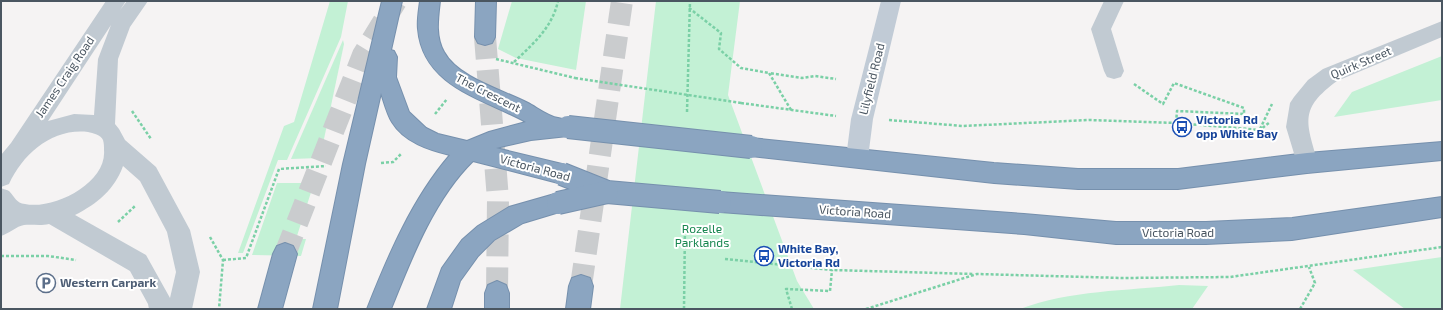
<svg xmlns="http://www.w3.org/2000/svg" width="1443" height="310" viewBox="0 0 1443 310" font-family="'Exo 2',sans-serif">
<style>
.green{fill:#c3f1d5}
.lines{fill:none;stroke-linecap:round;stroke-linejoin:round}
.highway-tunnel{stroke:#caccce;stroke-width:22;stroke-dasharray:22 11;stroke-linecap:butt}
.highway-casing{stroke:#7690ad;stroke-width:2}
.path{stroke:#7ad0a6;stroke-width:2.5;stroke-dasharray:3 2;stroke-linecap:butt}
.street{fill:#c1cad2;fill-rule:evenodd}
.secondary{fill:#c1cbd6;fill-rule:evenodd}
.highway{fill:#8ba5c1;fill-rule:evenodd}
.highway-bridge-casing{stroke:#7690ad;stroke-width:24;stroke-linecap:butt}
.path-bridge{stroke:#7ad0a6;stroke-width:2.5;stroke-dasharray:3 2;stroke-linecap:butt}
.highway-bridge{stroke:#8ba5c1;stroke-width:22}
.labels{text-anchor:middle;stroke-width:4;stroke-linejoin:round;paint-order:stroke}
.street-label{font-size:12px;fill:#4a5661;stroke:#fff}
.transit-label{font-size:12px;font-weight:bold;fill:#164399;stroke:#fff;text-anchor:start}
.park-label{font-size:12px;fill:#17864f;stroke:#fff}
.service-label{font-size:12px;font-weight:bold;fill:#4e5e75;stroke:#fff;text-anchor:start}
</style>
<rect width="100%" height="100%" fill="#f5f3f3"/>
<!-- green -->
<g class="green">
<path d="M330,1H348L341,37L287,160H278L243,253H238L284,126L294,122Z"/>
<path d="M512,1H586L576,70L516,58L498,49Z"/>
<path d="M656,1H740L728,95L797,281L814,309H620Z"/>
<path d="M343,40L344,44L320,158L291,159Z"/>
<path d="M1442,56V100L1334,117L1352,92Z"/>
<path d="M277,183H314L296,239H306L301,256L252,255Z"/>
<path d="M1442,257V309H1405L1353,270Z"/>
<path d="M1179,285L1208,286L1192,309H1020C1070,290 1126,291 1179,285Z"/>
</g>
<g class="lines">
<!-- highway-tunnel -->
<g class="highway-tunnel">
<path d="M485,37L498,199L497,293"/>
<path d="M285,254L363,55L396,1"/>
<path d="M581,286L622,1"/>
</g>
<defs>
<g id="highway">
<path d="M382,1H402L391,50L394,51L397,57L396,77L409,112L426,128L438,134L467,141L489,132L526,122C484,99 423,87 418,29C417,19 419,10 420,1H440C438,18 435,36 444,52C458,78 503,90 528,103C536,107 549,117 558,118C564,120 569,118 576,121L579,127L576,133L568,136L531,140L496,148L562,164L570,167L573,174L570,181L562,184L473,161C434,199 411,259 391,309H367C388,256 412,199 450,155C429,150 404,142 392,122C387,114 384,102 381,93L365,164L337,309H313L343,164Z"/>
<path d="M476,1H496L495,37L492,43L485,45L478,43L475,37Z"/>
<path d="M751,138L994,163L1078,169H1178L1307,153L1442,142V160L1307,173L1178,189H1078L994,183L751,156L743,154L740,147L743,140Z"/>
<path d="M720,192L1024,214L1116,222H1206L1292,218L1442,197V217L1292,240L1206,244H1116L1024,234L720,212L712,209L709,202L712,195Z"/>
<path d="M558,193L566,196L569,203L566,210L523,223L494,240L478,256L460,281L451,309H427L442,268L462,240L478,226L509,207Z"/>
<path d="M285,243L293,246L297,254L282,309H258L273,254L277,246Z"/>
<path d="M581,275L590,278L593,286L590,309H566L569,286L572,278Z"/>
<path d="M497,281L506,285L509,293V309H485V293L488,285Z"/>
</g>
</defs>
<!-- highway casing -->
<use href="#highway" class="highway-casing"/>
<!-- path -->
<g class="path">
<path d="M689,8L721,33L719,49L741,68L769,73"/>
<path d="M496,59L575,78"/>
<path d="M514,62C533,44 552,28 558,1"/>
<path d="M1134,84L1163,104L1174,83L1244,108V114L1177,111L1176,123"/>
<path d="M741,103L836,116"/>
<path d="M791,110L769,73L802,78L815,76L836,79"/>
<path d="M132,111L151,139"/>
<path d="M687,112L690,1"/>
<path d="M435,114L447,99"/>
<path d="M889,120L963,126L1089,120L1176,123L1260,130L1270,122"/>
<path d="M1260,129L1272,104"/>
<path d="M381,163L393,162L402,153"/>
<path d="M118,222L135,206"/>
<path d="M210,237L223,260L219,309"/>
<path d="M1,256H48L76,260"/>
<path d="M725,259L832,270L974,274"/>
<path d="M223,260L246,258L279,169L326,166"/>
<path d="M684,309L685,225"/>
<path d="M792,309L786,289L830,291L832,270"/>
<path d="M866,309L977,274L1123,278L1230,277L1442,247"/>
<path d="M1300,309L1315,283L1309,267"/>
</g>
<!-- street -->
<g class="street">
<path d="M106,1H126L120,10L127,1H148L130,27L118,59L115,124L119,129L125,140L156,167L190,230L200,272L192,309H149L148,304L130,271L49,224C40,226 32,224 24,225C17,226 8,234 1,236V188C3,189 8,190 9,191C15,197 16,203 25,204C54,210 107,183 104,150C104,147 104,143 103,140C101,135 93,133 88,132C52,128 23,154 9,184L1,187V155L11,143ZM111,25L98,59L94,115L74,114L48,121ZM123,166L140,181L167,232L176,272L170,298L146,255L75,215C97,204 115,189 123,166Z"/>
<path d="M1104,1H1124L1111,29L1124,71L1121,77L1114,79L1107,77L1104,71L1091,29Z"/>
<path d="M1442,21V37L1337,81C1299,109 1306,121 1318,163L1315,170L1307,173L1299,170L1286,127L1290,103L1294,97L1308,80L1323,69Z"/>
</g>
<!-- secondary -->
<path class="secondary" d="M881,1H901L873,119L868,158L865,165L857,167L849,165L846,158L851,119Z"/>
<!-- highway -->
<use href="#highway" class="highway"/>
<defs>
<g id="highway-bridge">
<path d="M568,127L751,147"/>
<path d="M562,174L607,192L720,202"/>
<path d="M558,203L607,192"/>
</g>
</defs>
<!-- highway-bridge casing -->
<use href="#highway-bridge" class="highway-bridge-casing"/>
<!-- path-bridge -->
<path class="path-bridge" d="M575,78L741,103"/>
<!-- highway-bridge -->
<use href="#highway-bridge" class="highway-bridge"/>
</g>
<!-- icons -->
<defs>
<symbol id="bus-ring" viewBox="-11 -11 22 22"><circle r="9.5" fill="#fff" stroke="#1a4fb4" stroke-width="1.5"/><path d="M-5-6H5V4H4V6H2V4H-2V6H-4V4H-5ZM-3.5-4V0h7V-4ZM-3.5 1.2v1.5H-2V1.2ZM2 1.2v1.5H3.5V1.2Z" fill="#1a4fb4"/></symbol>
<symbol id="parking-ring" viewBox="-11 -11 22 22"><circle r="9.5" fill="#fff" stroke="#5c6f8a" stroke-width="1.5"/><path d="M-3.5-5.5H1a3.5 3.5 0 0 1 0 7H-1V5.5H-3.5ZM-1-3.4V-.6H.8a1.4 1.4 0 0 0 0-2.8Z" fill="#5c6f8a"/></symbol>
</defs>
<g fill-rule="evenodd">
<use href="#bus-ring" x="1171" y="116" width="22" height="22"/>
<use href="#bus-ring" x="753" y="245" width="22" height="22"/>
<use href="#parking-ring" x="35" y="272" width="22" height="22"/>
</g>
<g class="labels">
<!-- street labels -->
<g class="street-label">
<text transform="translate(1361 63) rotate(-23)" y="4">Quirk Street</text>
<text transform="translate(65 77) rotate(-56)" y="4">James Craig Road</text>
<text transform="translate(872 79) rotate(-76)" y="4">Lilyfield Road</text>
<text transform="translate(488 93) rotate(27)" y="4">The Crescent</text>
<text transform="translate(535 168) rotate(15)" y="4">Victoria Road</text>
<text transform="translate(855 212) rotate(4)" y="4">Victoria Road</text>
<text x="1178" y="237">Victoria Road</text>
</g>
<!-- transit labels -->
<g class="transit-label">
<text x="1196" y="124">Victoria Rd<tspan x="1196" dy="14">opp White Bay</tspan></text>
<text x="778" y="253">White Bay,<tspan x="778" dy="14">Victoria Rd</tspan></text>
</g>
<!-- park labels -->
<g class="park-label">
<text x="702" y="233">Rozelle<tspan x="702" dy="14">Parklands</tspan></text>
</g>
<!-- service labels -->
<g class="service-label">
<text x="60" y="287">Western Carpark</text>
</g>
</g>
<!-- border -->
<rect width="1443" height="310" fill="none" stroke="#4a5661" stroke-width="4"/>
</svg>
